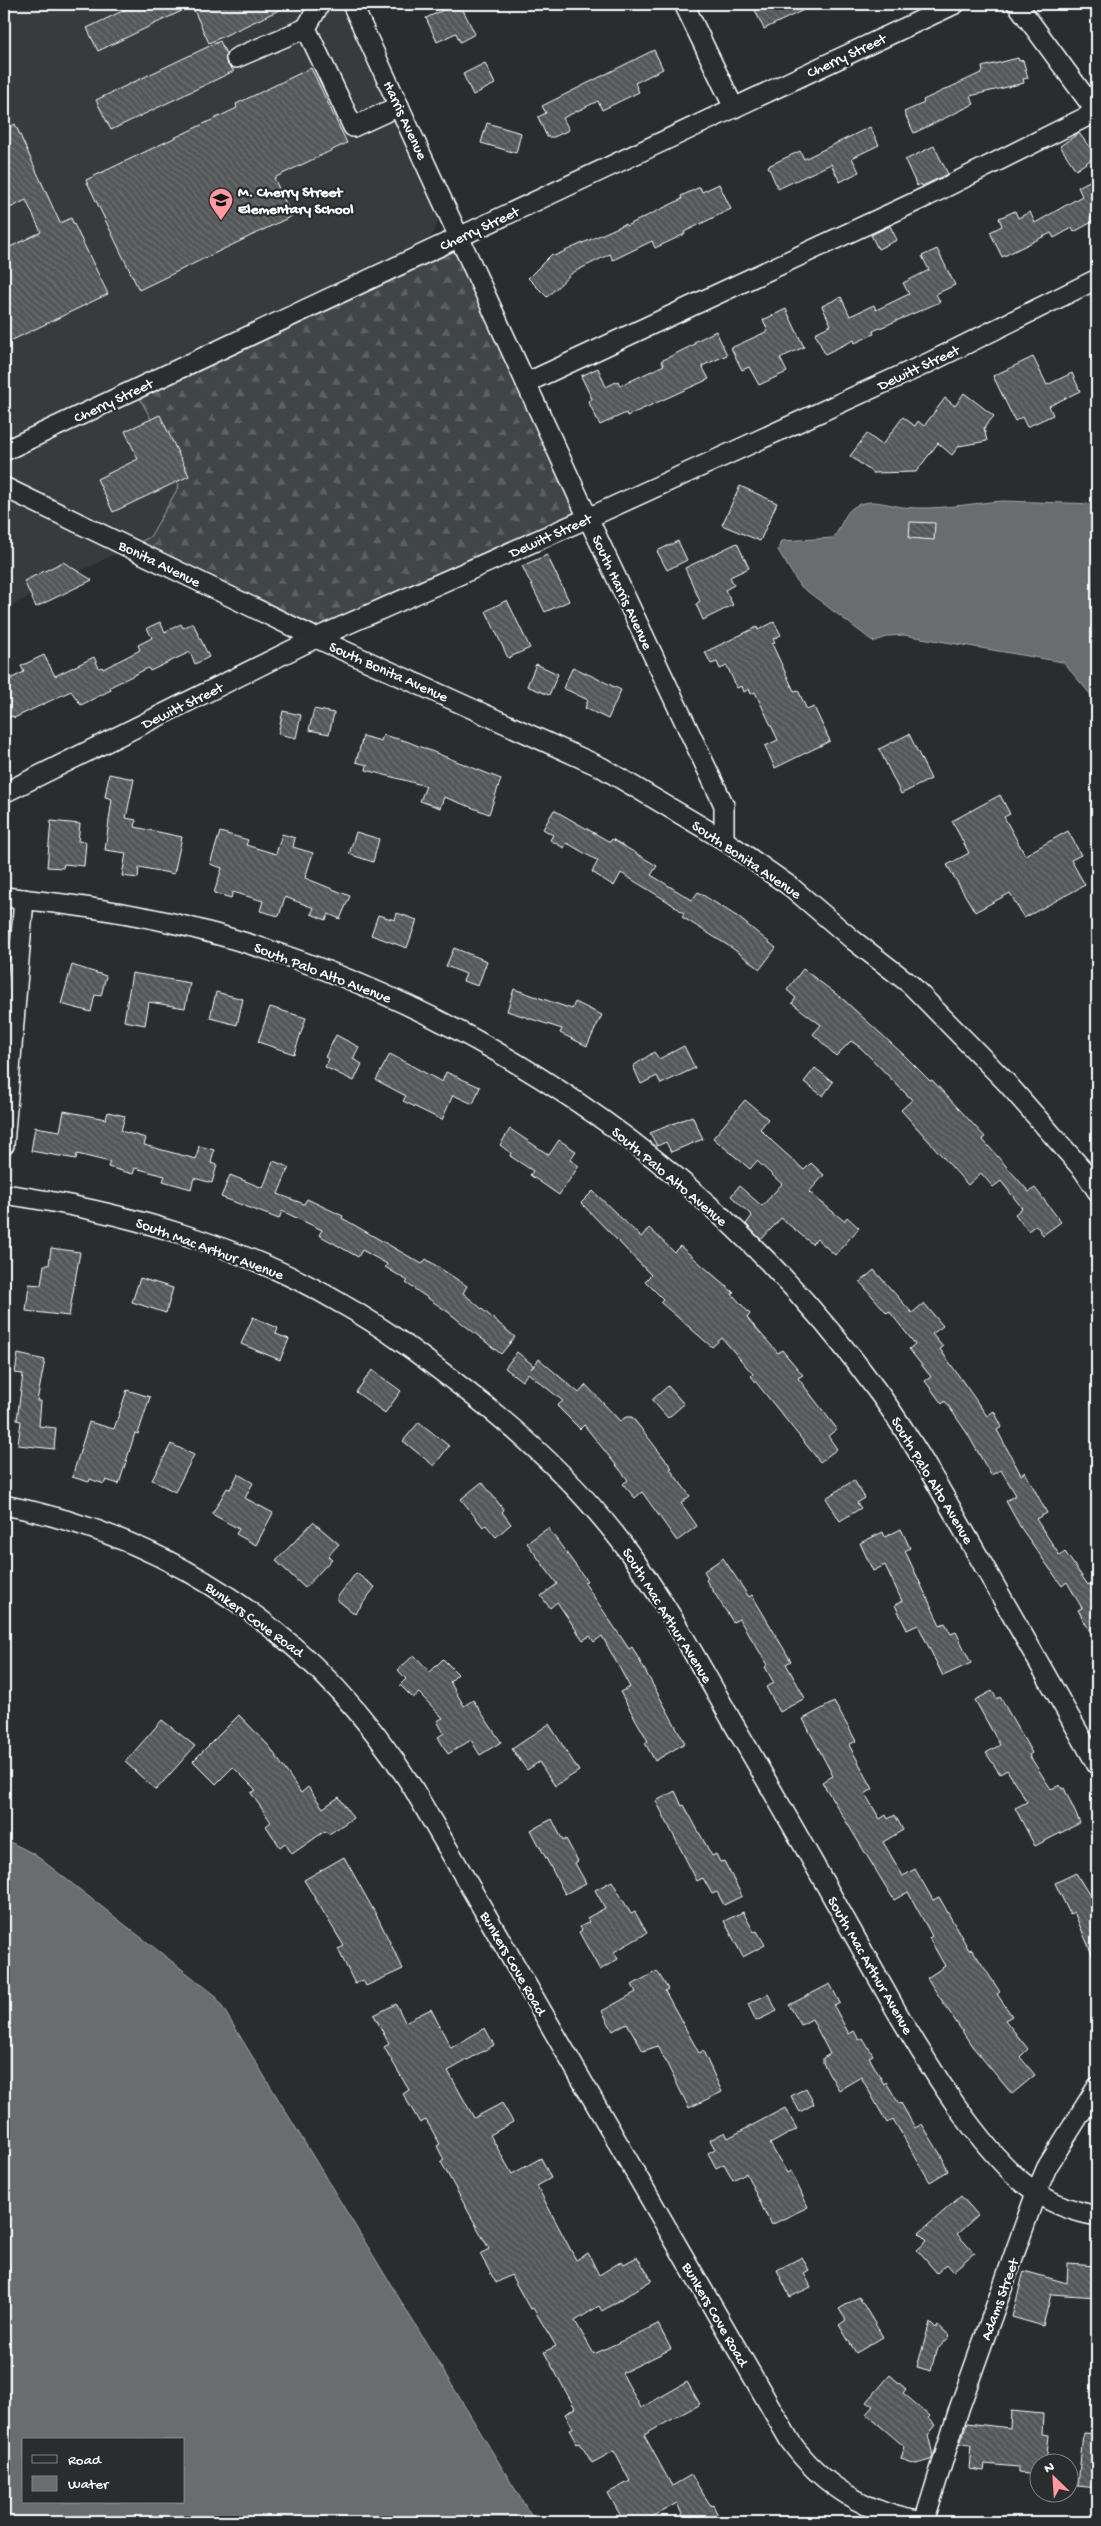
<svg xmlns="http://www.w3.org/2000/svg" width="1101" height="2526" viewBox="0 0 1101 2526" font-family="'Gochi Hand',sans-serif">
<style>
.built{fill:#373a3b}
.forest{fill:url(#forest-firs);stroke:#a0a2a2}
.water{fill:#6a6c6d;stroke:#a6a7a7;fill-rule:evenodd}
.building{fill:url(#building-back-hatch);stroke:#fff}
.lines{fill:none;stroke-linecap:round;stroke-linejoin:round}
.minor-casing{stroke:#fff;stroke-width:22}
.minor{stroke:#2a2d2e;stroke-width:19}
.labels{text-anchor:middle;stroke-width:4.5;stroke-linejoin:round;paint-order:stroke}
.street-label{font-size:15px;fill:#fff;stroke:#2a2d2e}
.poi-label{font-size:15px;font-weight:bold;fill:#fff;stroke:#2a2d2e;text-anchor:start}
</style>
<defs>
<pattern id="forest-firs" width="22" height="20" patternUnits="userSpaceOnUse" patternTransform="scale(1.25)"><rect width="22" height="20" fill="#414445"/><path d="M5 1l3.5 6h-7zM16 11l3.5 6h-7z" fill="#5e6061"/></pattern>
<pattern id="building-back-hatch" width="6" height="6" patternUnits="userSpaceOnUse" patternTransform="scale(1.25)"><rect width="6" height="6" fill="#555758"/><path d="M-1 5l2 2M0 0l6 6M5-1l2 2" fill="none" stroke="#6e7071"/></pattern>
</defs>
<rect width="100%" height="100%" fill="#2a2d2e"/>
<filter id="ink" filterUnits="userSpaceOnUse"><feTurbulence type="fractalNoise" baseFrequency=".02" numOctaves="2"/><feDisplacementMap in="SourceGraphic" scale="10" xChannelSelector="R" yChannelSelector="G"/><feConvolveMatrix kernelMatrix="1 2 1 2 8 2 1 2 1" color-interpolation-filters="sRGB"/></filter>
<g filter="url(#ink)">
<!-- built -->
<g class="built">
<path d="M4,4H341L437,214L438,222L433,234L427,241L4,439Z"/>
<path d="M140,399L154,424L179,486L150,537L140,542L4,476V463Z"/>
<path d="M4,498L117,553L4,609Z"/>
</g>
<!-- forest -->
<path class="forest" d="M455,251L575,512L315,627L140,542L150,537L179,486L154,424L140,399Z"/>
<!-- water -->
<g class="water">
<path d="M1003,501L1097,504V702L1063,662L904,635L889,636L874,642L799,585L778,550L781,541L833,538C841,529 843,514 854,507C870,497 887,505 903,507C935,511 971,503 1003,501Z"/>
<path d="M4,1839L34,1854L215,1995L535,2522H4ZM24,2440H184V2502H24Z"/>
</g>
<!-- building -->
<g class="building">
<path d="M137,4H292L209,43L192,6L98,51L87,28Z"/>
<path d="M456,4H460L475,34L460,42L456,33L437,42L426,18Z"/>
<path d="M752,4H816L764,29Z"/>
<path d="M220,41L226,54V63L234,71L111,130L96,100Z"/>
<path d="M654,50L663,69L635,83L639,92L602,110L598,101L563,118L569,130L554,137H547L538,117L546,113L542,106Z"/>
<path d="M1018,58L1019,61L1023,60L1028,78L1023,79L1024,83L970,96L974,104L914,133L904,112L924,103L923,100L983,72L982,67Z"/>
<path d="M485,63L495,84L473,95L463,74Z"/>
<path d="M311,68L347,143L274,178L292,216L139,290L86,180L237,108L236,104Z"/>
<path d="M487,123L521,133L516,153L481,143Z"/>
<path d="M15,124L60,223L71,218L108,294L4,344V250L41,232L26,200L4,211V130Z"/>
<path d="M870,127L879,145L852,158L859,172L840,182L831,164L778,189L768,166L800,151L804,159Z"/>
<path d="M1079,133L1096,156L1076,170L1060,146Z"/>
<path d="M934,146L948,174L922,186L921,184L917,186L905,160Z"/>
<path d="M1097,177V224L1093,216L1090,218L1092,222L1074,232L1072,228L1054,238L1051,233L1002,257L990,232L1002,226L999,218L1015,211L1018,218L1030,212L1035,223L1082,196L1078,187Z"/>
<path d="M719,184L731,209L684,232L685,234L655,248L652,241L613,260L610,254L572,273L547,297L528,278L552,254L554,256L625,224L626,226L682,199L681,196L700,187L702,192Z"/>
<path d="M890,226L897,240L878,249L871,235Z"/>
<path d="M937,249L955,285L936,294L940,302L873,331L874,334L855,343L854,340L825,354L815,333L831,325L822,306L841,297L850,316L874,305L876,310L909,294L903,283L929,270L922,256Z"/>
<path d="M786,309L804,347L780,358L787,372L759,385L749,367L742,370L731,348L768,331L763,320Z"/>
<path d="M716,331L727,355L702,366L709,379L627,416L626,413L600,425L588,401L592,399L581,376L598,368L606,387L618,381L620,386L664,365L661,361L695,344L694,342Z"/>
<path d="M1033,357L1047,385L1072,373L1080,391L1049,406L1053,415L1027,427L1022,417L1015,421L993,376Z"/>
<path d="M964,393L994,416L984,428L987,441L959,446L952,455L938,443L916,472L873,473L850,456L867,434L882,445L903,417L915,426L918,421L924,426L945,398L955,406Z"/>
<path d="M160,415L189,476L113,512L97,479L138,459L125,431Z"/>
<path d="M740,486L777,503L760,541L722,525Z"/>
<path d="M910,522L935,523L934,540L909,538Z"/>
<path d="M678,541L687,560L667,570L657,551Z"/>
<path d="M737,543L749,568L730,577L734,585L725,590L733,605L703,620L696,604L700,601L685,568Z"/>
<path d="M547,555L569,601L545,612L522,566Z"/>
<path d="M63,562L92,580L36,607L24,581Z"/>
<path d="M507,600L530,648L508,658L486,611Z"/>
<path d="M160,622L165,632L181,624L183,628L193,623L209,657L195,664L190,652L150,671L148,668L110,687L111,690L81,705L71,691L14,718L13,716L8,718L4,708V682L24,672L21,666L44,655L55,676L94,657L99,668L102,667L103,669L140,650L138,645L152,638L147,628Z"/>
<path d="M774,622L781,635L773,639L775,643L772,644L794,691L798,690L807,710L814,707L830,741L775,768L765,746L778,740L755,692L751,694L749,689L744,692L742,686L737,688L727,666L720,669L717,662L711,664L705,652L757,627L758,630Z"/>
<path d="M536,664L558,674L549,695L527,686Z"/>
<path d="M573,667L621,690L608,719L585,708L588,700L563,688Z"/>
<path d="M314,709L334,713L329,734L309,730Z"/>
<path d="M283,711L301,715L296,738L278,734Z"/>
<path d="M909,734L931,779L901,794L879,749Z"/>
<path d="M383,735L406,741L501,779L489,814L444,797L440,808L420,801L426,786L366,770L367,765L356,762L363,736L381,741Z"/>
<path d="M109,774L134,779L126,818L136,820L135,827L182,837L174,874L139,867L138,878L122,876L126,853L105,850L112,799L105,797Z"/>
<path d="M1000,795L1010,814L1004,817L1025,855L1068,831L1081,855L1071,860L1085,885L1024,918L1010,893L975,912L947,865L969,853L952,821Z"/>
<path d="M554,810L610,842L612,839L657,866L651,875L692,900L698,892L738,917L776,948L760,969L732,948L682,917L684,913L667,901L621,873L614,886L592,872L598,861L567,843L564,848L550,840L553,835L543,829Z"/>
<path d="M51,821L80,824L78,841L86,842L84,866L64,864L63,868L47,867Z"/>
<path d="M220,832L248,840L246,845L276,854L282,834L295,838L293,847L313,853L305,878L350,896L340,919L329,914L326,920L311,914L314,908L285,897L279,916L260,911L263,901L233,892L231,898L214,893L222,868L210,864Z"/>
<path d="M356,832L379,839L373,862L349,854Z"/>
<path d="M397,913L417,920L407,948L371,935L378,915L395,920Z"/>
<path d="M454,948L487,961L478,986L463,981L466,974L446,966Z"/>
<path d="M72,965L106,976L101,996L95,995L91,1012L61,1004Z"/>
<path d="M803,969L844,1000L905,1056L930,1081L932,1080L985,1137L982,1139L1029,1192L1035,1188L1061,1222L1043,1235L1036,1225L1028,1231L1015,1214L1022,1208L1001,1181L993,1187L981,1173L968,1185L901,1110L912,1100L861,1048L851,1041L836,1056L813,1034L821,1025L792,1003L796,998L787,990Z"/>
<path d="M132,973L190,983L185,1008L149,1002L145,1025L124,1021Z"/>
<path d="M514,989L572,1009L575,1002L602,1015L587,1046L560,1033L562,1029L507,1011Z"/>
<path d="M216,992L243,999L237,1025L210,1018Z"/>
<path d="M270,1007L306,1018L294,1054L258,1042Z"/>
<path d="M336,1035L359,1047L353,1059L362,1064L354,1081L325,1067L329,1059L325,1057Z"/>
<path d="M684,1046L695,1068L661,1084L657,1076L641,1084L633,1066L654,1052L659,1059Z"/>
<path d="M390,1054L442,1082L446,1072L480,1087L473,1104L453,1095L442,1120L403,1101L406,1096L376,1080Z"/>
<path d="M815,1068L833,1082L823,1096L804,1082Z"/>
<path d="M745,1100L768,1119L760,1129L773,1142L804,1170L811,1163L824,1175L809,1192L844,1221L847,1217L859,1228L835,1255L817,1239L812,1244L781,1218L761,1240L746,1224L752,1216L731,1196L739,1186L762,1206L782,1184L757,1161L750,1169L713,1138Z"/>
<path d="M64,1111L106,1119L108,1112L125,1116L121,1131L146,1138L144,1145L196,1159L199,1146L214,1150L211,1163L217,1165L212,1183L194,1178L191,1189L163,1181L165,1176L135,1168L133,1174L108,1167L110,1162L77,1154L76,1159L31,1151L35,1127L60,1131Z"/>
<path d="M692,1116L703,1139L671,1152L666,1142L657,1146L650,1133Z"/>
<path d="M510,1129L549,1155L559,1140L576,1151L570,1160L579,1166L559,1195L530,1175L533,1171L510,1156L511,1153L500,1145Z"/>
<path d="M273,1161L289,1167L278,1194L304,1204L307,1199L343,1216L342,1218L422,1264L426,1259L467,1286L463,1293L515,1337L501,1354L448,1312L406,1283L408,1281L385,1267L387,1264L362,1250L358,1257L319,1235L322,1230L282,1211L279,1219L221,1197L230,1175L263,1188Z"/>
<path d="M593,1191L641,1237L649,1228L674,1252L680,1246L734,1293L732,1294L750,1314L747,1318L778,1353L782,1350L803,1375L798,1378L837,1429L828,1436L837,1449L820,1462L751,1376L753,1374L722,1338L712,1347L660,1302L663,1299L645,1281L651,1275L581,1203Z"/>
<path d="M51,1248L80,1252L69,1316L26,1311L29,1284L41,1285L44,1265H49Z"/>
<path d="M874,1270L912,1313L924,1303L943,1326L932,1334L943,1347L940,1349L987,1416L994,1411L1002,1427L997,1430L1021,1475L1025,1472L1047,1513L1036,1519L1060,1556L1065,1552L1088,1585L1091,1583L1097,1595V1644L1078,1610L1082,1608L1067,1582L1062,1586L1021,1528L1006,1501L1016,1495L1001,1470L991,1475L967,1433L945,1401L942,1404L925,1381L931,1377L909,1349L915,1344L889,1311L887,1313L860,1282Z"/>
<path d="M140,1278L173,1288L166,1313L132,1302Z"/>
<path d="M253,1317L278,1328L276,1334L289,1339L280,1360L241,1344Z"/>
<path d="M517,1352L534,1366L531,1369L539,1359L579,1393L586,1385L620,1421L626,1417H632L672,1468L670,1469L690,1496L681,1503L697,1526L677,1541L642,1492L635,1498L623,1484L628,1480L584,1425L580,1429L557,1406L563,1401L528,1373L522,1381L505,1368Z"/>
<path d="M18,1354L45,1360L37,1401H41L39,1426L56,1428L54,1449L18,1445L21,1421L17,1420L23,1374L15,1373Z"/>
<path d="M372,1370L401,1391L385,1413L356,1392Z"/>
<path d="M668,1386L684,1404L668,1418L652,1400Z"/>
<path d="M127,1390L150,1397L138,1434L135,1433L119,1484L106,1480L104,1484L90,1479L89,1482L72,1477L89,1422L114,1429Z"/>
<path d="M419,1422L449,1446L434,1466L403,1441Z"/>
<path d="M171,1444L194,1455L175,1492L152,1480Z"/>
<path d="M238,1474L253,1483L245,1498L273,1513L256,1545L236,1534L239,1529L212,1514L227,1488L230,1489Z"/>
<path d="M854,1480L865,1498L857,1503L861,1508L840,1521L826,1498Z"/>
<path d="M482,1482L504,1510L502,1512L511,1524L496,1537L486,1525L483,1527L461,1499Z"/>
<path d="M313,1522L339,1544L328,1556L332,1559L305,1588L276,1561Z"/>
<path d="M548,1528L587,1581L584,1582L629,1649L632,1647L685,1743L655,1761L645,1743L648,1741L620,1692L630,1687L602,1636L594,1642L590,1636L583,1640L557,1602L550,1608L541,1596L557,1584L527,1543Z"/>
<path d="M901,1529L910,1548L905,1551L940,1625L945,1623L951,1634L956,1632L971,1663L943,1676L918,1625L907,1630L895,1605L902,1601L885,1565L873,1571L860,1543L883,1532L885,1537Z"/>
<path d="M723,1558L749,1597L752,1595L791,1661L786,1664L805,1698L780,1712L766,1687L774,1683L765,1667L768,1665L739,1619L733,1622L706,1580L708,1578L704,1571Z"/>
<path d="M356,1573L375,1587L355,1614L336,1599Z"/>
<path d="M414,1655L430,1672L443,1659L458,1674L450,1682L464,1706L473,1700L501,1742L480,1755L471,1740L448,1754L438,1737L444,1733L437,1721L443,1718L419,1693L413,1698L400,1685L406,1679L398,1670Z"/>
<path d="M992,1691L997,1699L1000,1697L1032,1753L1029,1755L1051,1789L1060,1785L1062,1789L1064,1788L1080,1823L1035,1846L1015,1808L1027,1802L1007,1770L1000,1774L986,1753L1000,1745L975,1700Z"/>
<path d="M834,1702L856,1741L849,1745L873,1789L865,1794L880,1819L886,1815L888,1819L895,1815L903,1830L883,1842L903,1876L915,1869L933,1900L939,1897L969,1950L972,1949L1000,1992L997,1994L1012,2016L1005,2020L1028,2049L1020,2057L1035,2075L1012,2094L972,2046L927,1978L945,1966L929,1938L932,1936L908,1892L894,1900L822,1782L833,1776L803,1719Z"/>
<path d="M239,1715L269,1746L301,1793L308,1787L323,1808L339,1797L353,1818L329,1834L325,1831L292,1854L285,1843L280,1847L266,1826L271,1822L251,1793L256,1790L233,1767L216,1784L193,1761Z"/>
<path d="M162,1720L195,1746L156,1790L125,1762Z"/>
<path d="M549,1724L579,1771L555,1786L539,1762L527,1770L512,1749Z"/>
<path d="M675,1791L682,1806L684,1805L712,1856L716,1854L720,1862L724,1861L742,1896L724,1905L717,1892L712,1894L703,1878L697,1881L656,1801Z"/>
<path d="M552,1819L563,1841L566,1839L578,1861L575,1863L586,1883L565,1894L531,1830Z"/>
<path d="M344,1857L379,1920L403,1969L366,1986L363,1980L355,1984L338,1949L344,1946L304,1880Z"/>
<path d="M1076,1873L1097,1908V1966L1074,1912L1070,1914L1055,1883Z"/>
<path d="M612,1881L631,1914L635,1912L647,1933L614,1952L618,1959L600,1970L579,1932L582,1930L580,1927L589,1922L587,1918L605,1908L595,1890Z"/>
<path d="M743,1912L754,1932L757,1931L765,1945L743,1957L724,1921Z"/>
<path d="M657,1971L668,1989L665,1991L699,2053L703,2051L722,2092L689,2108L658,2046L643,2051L627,2023L613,2031L602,2011L636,1992L632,1985Z"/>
<path d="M830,1984L840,2003L834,2006L849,2034L854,2031L859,2040L863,2038L873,2055L869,2057L884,2084L886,2082L899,2104L901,2103L915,2128L922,2124L942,2157L948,2171L930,2182L893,2119L887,2123L861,2077L839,2090L823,2063V2058L830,2054L812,2019L801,2025L789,2005Z"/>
<path d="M768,1994L777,2011L756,2021L748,2004Z"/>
<path d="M396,2004L405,2022L431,2009L451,2048L485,2028L494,2045L448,2071L474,2118L502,2103L513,2122L490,2135L512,2174L541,2158L551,2178L537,2186L576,2260L588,2253L599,2275L622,2261L624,2264L637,2257L652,2280L602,2311L599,2306L575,2321L594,2354L658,2324L671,2349L622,2373L641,2408L687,2382L700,2404L644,2435L672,2486L691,2475L711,2506L713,2505L721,2522H676L684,2519L677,2503L643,2522H624L608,2493L630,2481L614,2451L592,2463L580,2443L577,2444L569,2430L573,2428L565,2414L575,2408L544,2352L556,2346L533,2308L530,2309L511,2275L496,2283L480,2254L489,2249L441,2162L444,2160L437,2146L440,2144L426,2120L420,2123L403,2094L409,2090L384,2047L389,2044L374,2015Z"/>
<path d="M806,2088L814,2104L800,2112L791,2096Z"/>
<path d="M785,2108L797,2129L770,2144L787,2173L791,2171L808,2207L771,2225L746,2173L733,2180L724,2164L716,2168L708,2153L715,2149L710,2140L725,2132L728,2138Z"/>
<path d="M961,2196L978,2215L957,2234L974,2253L953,2271L947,2264L937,2273L917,2250L927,2241L919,2233Z"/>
<path d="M802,2257L809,2270L804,2273L811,2287L790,2297L777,2270Z"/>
<path d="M1068,2264L1097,2266V2297L1051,2294L1043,2326L1012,2317L1024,2271L1067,2283Z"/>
<path d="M859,2297L883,2337L856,2353L839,2325L846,2320L839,2309Z"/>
<path d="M930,2322L936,2328L938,2325L950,2336L936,2351L931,2371L917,2367Z"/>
<path d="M890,2375L906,2389L903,2393L930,2416L928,2418L936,2425L928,2435L933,2455L931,2460L916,2464L901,2459L905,2447L866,2414L873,2406L867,2402Z"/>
<path d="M1011,2411L1043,2414L1042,2434L1049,2435L1046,2464H1038V2475L1018,2473V2467L985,2464L984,2471L969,2469L971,2445L960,2444L967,2423L1010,2428Z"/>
<path d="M1083,2433L1097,2434V2488L1078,2486Z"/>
</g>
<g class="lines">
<defs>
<g id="minor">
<path d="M320,4L306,28L353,127L399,106"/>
<path d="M352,4L588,518L724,805V840"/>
<path d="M684,4L734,108"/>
<path d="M1017,4L1097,113"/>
<path d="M236,58L306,28"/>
<path d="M526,383L928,196L1096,112"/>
<path d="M4,451L955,4"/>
<path d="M4,487L316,638L601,767L724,840L791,887L853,940L910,984L1006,1082L1083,1170L1097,1191"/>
<path d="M4,793L316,638L588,518L928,363L1097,279"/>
<path d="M4,897C67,904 131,912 193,928C466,998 715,1166 881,1396C917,1446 946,1500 977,1554C1017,1624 1057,1694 1097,1765"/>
<path d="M4,1145L24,899"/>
<path d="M4,1194C118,1210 242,1245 342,1304C385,1328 424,1358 463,1388C522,1433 577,1484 622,1543C666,1601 700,1665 736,1728C791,1822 844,1917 897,2012C929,2066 984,2158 1037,2193C1055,2205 1076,2212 1097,2216"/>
<path d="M4,1505C177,1538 319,1639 413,1788L790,2441C822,2486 870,2515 925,2522"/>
<path d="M924,2522L959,2409L1036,2193L1047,2167L1097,2087"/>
</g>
</defs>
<!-- minor casing -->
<use href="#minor" class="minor-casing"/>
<!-- minor -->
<use href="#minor" class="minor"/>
</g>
</g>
<!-- icons -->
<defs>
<symbol id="school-pin" viewBox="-11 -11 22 30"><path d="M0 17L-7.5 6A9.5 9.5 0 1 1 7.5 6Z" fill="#ff9aa2" stroke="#2a2d2e"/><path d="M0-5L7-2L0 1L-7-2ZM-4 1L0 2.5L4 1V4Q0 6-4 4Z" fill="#111"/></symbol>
</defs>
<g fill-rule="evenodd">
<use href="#school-pin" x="207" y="186" width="28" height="38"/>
</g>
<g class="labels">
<!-- street labels -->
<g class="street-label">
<text transform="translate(846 55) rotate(-25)" y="5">Cherry Street</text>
<text transform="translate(406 120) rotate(65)" y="5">Harris Avenue</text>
<text transform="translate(479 228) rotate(-25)" y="5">Cherry Street</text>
<text transform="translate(918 367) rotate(-25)" y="5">Dewitt Street</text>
<text transform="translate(113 400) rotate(-25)" y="5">Cherry Street</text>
<text transform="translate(550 535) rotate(-24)" y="5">Dewitt Street</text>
<text transform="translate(160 563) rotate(26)" y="5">Bonita Avenue</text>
<text transform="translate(623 592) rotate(65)" y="5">South Harris Avenue</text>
<text transform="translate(389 671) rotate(24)" y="5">South Bonita Avenue</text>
<text transform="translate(182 705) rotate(-26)" y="5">Dewitt Street</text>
<text transform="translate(747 859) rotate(34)" y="5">South Bonita Avenue</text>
<text transform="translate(323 972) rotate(21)" y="5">South Palo Alto Avenue</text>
<text transform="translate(670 1176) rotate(40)" y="5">South Palo Alto Avenue</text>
<text transform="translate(210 1248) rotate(20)" y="5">South Mac Arthur Avenue</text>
<text transform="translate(933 1480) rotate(59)" y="5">South Palo Alto Avenue</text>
<text transform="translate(668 1615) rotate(58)" y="5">South Mac Arthur Avenue</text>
<text transform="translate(255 1619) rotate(36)" y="5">Bunkers Cove Road</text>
<text transform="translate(514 1963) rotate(60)" y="5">Bunkers Cove Road</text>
<text transform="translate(871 1965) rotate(60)" y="5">South Mac Arthur Avenue</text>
<text transform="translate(999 2299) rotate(-70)" y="5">Adams Street</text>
<text transform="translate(716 2314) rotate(60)" y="5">Bunkers Cove Road</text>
</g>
<!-- poi labels -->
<g class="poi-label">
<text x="238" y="196">M. Cherry Street<tspan x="238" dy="17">Elementary School</tspan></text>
</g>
</g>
<!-- margin -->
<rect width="1101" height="2526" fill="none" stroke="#2a2d2e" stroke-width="20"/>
<rect x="10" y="10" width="1081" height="2506" fill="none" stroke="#fff" stroke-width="2" filter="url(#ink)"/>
<!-- legend -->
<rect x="22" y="2438" width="162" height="65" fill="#2a2d2e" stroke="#7f8182"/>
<rect x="32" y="2455" width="25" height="8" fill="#2a2d2e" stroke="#7f8182"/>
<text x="68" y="2464" font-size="15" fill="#ffffff">Road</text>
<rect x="32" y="2476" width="25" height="15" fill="#6a6c6d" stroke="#7f8182"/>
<text x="68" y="2488" font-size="15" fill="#ffffff">Water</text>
<!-- north arrow -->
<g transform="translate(1054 2478) rotate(335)"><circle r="24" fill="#2a2d2e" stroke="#7f8182"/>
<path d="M0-4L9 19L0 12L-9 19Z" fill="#ff9aa2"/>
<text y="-8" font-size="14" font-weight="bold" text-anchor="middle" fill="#ffffff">N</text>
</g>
</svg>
